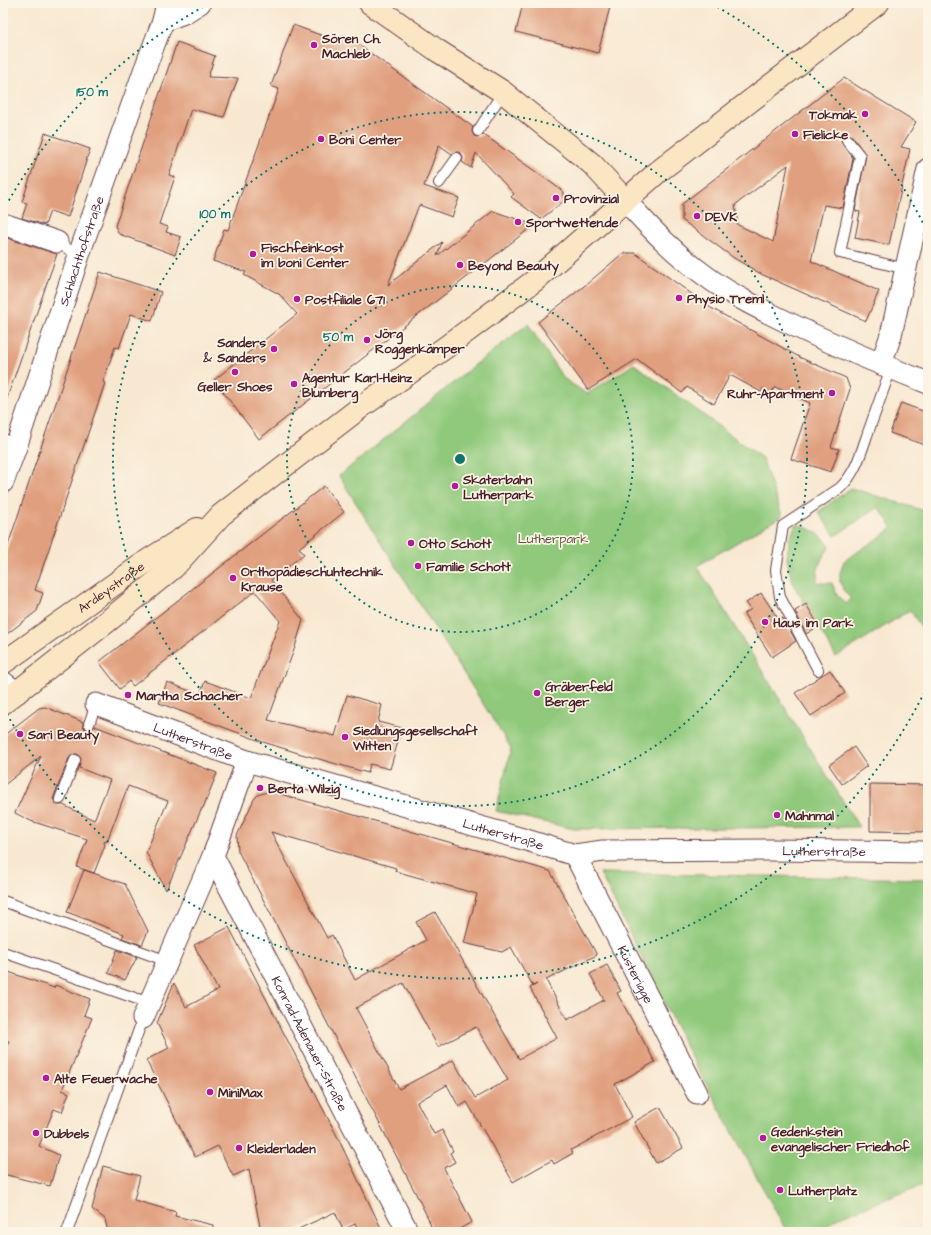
<svg xmlns="http://www.w3.org/2000/svg" width="931" height="1235" viewBox="0 0 931 1235" font-family="'Architects Daughter',sans-serif">
<style>
.green{fill:#90c97c;stroke:#6d7454}
.building{fill:#e09f7e;fill-rule:evenodd}
.lines{fill:none;stroke-linecap:round;stroke-linejoin:round}
.lane-casing{stroke:#643d44;stroke-width:12}
.street-casing{stroke:#643d44;stroke-width:23}
.secondary-casing{stroke:#643d44;stroke-width:24}
.lane{stroke:#fff;stroke-width:10}
.street{stroke:#fff;stroke-width:21}
.secondary{stroke:#fbe6c4;stroke-width:22}
.ring{fill:none;stroke:#0f766e;stroke-width:2;stroke-dasharray:2 4}
.poi-dot{fill:#b5179e;stroke:#fcf5e5;stroke-width:1.5}
.labels{text-anchor:middle;stroke-width:3.5;stroke-linejoin:round;paint-order:stroke}
.poi-label{font-size:13px;font-weight:bold;fill:#4a1f2b;stroke:#fcf5e5;text-anchor:start}
.street-label{font-size:13px;fill:#4a1f2b;stroke:#fcf5e5}
.park-label{font-size:13px;fill:#5f5243;stroke:#fcf5e5}
.centre{fill:#0f766e;stroke:#fcf5e5;stroke-width:2}
.ring-label{font-size:12px;text-anchor:middle;font-weight:bold;fill:#0f766e;stroke:#fcf5e5;stroke-width:3.5;stroke-linejoin:round;paint-order:stroke}
</style>
<rect width="100%" height="100%" fill="#fcf5e5"/>
<filter id="ink" filterUnits="userSpaceOnUse"><feTurbulence type="fractalNoise" baseFrequency=".025" numOctaves="2"/><feDisplacementMap in="SourceGraphic" scale="8" xChannelSelector="R" yChannelSelector="G"/><feConvolveMatrix kernelMatrix="1 2 1 2 8 2 1 2 1" color-interpolation-filters="sRGB"/></filter>
<filter id="wash" filterUnits="userSpaceOnUse"><feTurbulence type="fractalNoise" baseFrequency=".012" numOctaves="4" result="noise"/><feDisplacementMap in="SourceGraphic" scale="16" xChannelSelector="R" yChannelSelector="G"/><feGaussianBlur stdDeviation="0.9" result="paint"/><feColorMatrix in="noise" values="0 0 0 0 0 0 0 0 0 0 0 0 0 0 0 0 0 1.4 0 .05"/><feComposite in="paint" operator="in"/></filter>
<g filter="url(#wash)">
<rect width="100%" height="100%" fill="#f8e8d1"/>
<!-- green -->
<g class="green">
<path d="M528,324L563,378L587,394L634,364L762,458L782,516L697,566L859,827L574,829L496,811L511,748L339,476L471,368Z"/>
<path d="M851,488L922,510L928,519V631L925,633L910,610L836,657L792,582L787,559L789,541L796,524C811,529 822,533 830,547C821,557 816,569 817,583H832L837,595L846,604L851,599L845,592L840,582V573L844,561L893,528L878,507L835,536L818,512Z"/>
<path d="M600,873L928,879V1183L839,1217L826,1226L824,1232H787L687,1049Z"/>
</g>
<g id="blocks">
<!-- building -->
<g class="building">
<path d="M523,3H611L598,53L516,32Z"/>
<path d="M293,25L334,40L345,35L473,127L472,131L474,136L478,137L483,134L564,192V201L541,219L511,197L514,194L476,153L471,168L462,162L463,158L461,153L457,152L452,154L439,145L424,186L459,198L452,217L419,205L388,285L442,242L437,256L493,211L534,225L259,439L214,380L297,314L279,294L244,275L246,272L213,261L224,229L228,230L279,89L271,86Z"/>
<path d="M177,42L215,56L208,77L238,78L224,117L191,109L169,175L175,177L159,224L168,227L166,232L181,237L175,255L119,234L115,226Z"/>
<path d="M844,78L916,122L901,147L910,149L889,245L855,238L860,212L855,211L866,155L852,136L849,134L843,135L841,141L853,158L843,208L824,205L811,261L879,291L866,321L761,274L734,258L682,220V204ZM788,165L773,242L738,225L735,205Z"/>
<path d="M45,133L90,149L68,217L50,211L45,225L22,218L27,203L22,202Z"/>
<path d="M3,237L57,254L6,401L3,400Z"/>
<path d="M623,253H635L711,308L801,358L846,378L850,389L831,447L839,449L831,472L791,459L810,403L775,387L771,393L763,388L761,392L730,375L714,404L687,387L682,393L637,359L588,390L538,322L588,283Z"/>
<path d="M100,272L161,292L152,321L131,314L119,348L115,347L103,382L105,383L35,590L43,593L37,611L3,637V560Z"/>
<path d="M901,403L928,413V446L890,433Z"/>
<path d="M324,486L344,512L299,548L304,554L271,580L303,620L295,647L268,720L335,736L347,695L382,705L378,722L402,728L390,769L370,764L368,773L298,753L260,741L159,703L167,682L200,695L205,681L251,698L280,621L255,591L133,686L129,681L120,689L99,662Z"/>
<path d="M761,593L779,620L783,618L796,641L772,657L744,614L751,609L746,603Z"/>
<path d="M806,604L819,626L806,634L795,611Z"/>
<path d="M830,670L845,693L811,716L795,693Z"/>
<path d="M45,707L83,722V726L86,730H91L95,726L217,773L203,808H202L166,890L146,852L168,801L128,786L107,841L104,842L105,845L94,873L77,867L87,839L31,821L15,813L41,756L3,786V736L39,708ZM74,754H78L81,759L79,768L110,780L94,820L63,805H57L53,799L69,758Z"/>
<path d="M854,747L867,766L842,784L829,765Z"/>
<path d="M870,784L928,785V832L870,831Z"/>
<path d="M270,791L550,871L597,955L546,980L567,1020L604,1000L590,974L607,965L621,991L617,993L655,1062L615,1084L632,1117L571,1150L573,1153L554,1164L552,1160L513,1182L467,1102L459,1107L447,1085L417,1102L434,1134L442,1130L453,1151L450,1153L455,1162L444,1168L472,1222L454,1232H433L428,1218L414,1190L238,851L237,836L254,799L258,795ZM271,832L396,868L395,871L477,894L464,943L502,952L511,947L533,986L537,984L530,988L557,1038L519,1059L435,912L416,922L426,940L355,980L332,935L327,938ZM403,983L438,1047L476,1027L508,1080L475,1098L453,1060L399,1089L356,1008Z"/>
<path d="M84,870L125,884L148,931L142,945L122,938L124,934L67,912Z"/>
<path d="M229,927L337,1136L383,1232H359L355,1224L343,1230L335,1212L292,1232H261L249,1169L233,1176L218,1146L195,1157L146,1060L169,1048L157,1023L174,983L186,1007L218,990L194,945Z"/>
<path d="M117,950L137,957L125,980L108,973Z"/>
<path d="M3,970L54,988L55,985L90,999L84,1015L92,1018L62,1090L69,1093L62,1112L54,1109L39,1146L59,1155L50,1186L3,1174V1056L9,1041L3,1039Z"/>
<path d="M660,1107L683,1148L656,1163L634,1122Z"/>
<path d="M103,1166L140,1176L134,1200L176,1212L175,1216L213,1225V1232H108L105,1219L92,1209Z"/>
</g>
</g>
</g>
<g filter="url(#ink)">
<use href="#blocks" fill-opacity="0" stroke="#643d44" stroke-width="1"/>
<g class="lines">
<defs>
<g id="lane">
<path d="M478,131L503,92"/>
<path d="M847,140L860,156L840,253L906,269"/>
<path d="M439,183L457,158"/>
<path d="M57,242L79,256"/>
<path d="M3,439L17,444"/>
<path d="M818,670L780,597L776,570L783,526L840,488C857,472 862,449 870,427C877,408 884,388 891,368"/>
<path d="M89,724L96,704"/>
<path d="M60,799L75,760"/>
<path d="M3,901L167,961"/>
<path d="M3,952L149,1003"/>
<path d="M67,1232L143,1018"/>
</g>
<g id="street">
<path d="M163,21L184,13L200,3"/>
<path d="M625,200C651,229 675,254 707,277C733,296 762,310 791,324C836,346 882,365 928,383"/>
<path d="M3,224L57,242"/>
<path d="M881,364L891,335L928,169"/>
<path id="s1" d="M3,482L17,444L83,243L144,71L163,21L167,3"/>
<path d="M3,682L17,693"/>
<path id="s2" d="M96,704L247,761L523,839L575,855L603,851L772,850L928,852"/>
<path id="s3" d="M247,761L213,856L408,1232"/>
<path id="s4" d="M575,855L697,1093"/>
<path d="M143,1018L213,856"/>
</g>
<g id="secondary">
<path d="M370,3L438,51L503,92L592,164L625,200"/>
<path id="s5" d="M3,663L150,559L197,529"/>
<path d="M3,703L109,620L173,568L221,515L361,407L446,347L534,281L659,171L878,3"/>
</g>
</defs>
<!-- lane casing -->
<use href="#lane" class="lane-casing"/>
<!-- street casing -->
<use href="#street" class="street-casing"/>
<!-- secondary casing -->
<use href="#secondary" class="secondary-casing"/>
<!-- lane -->
<use href="#lane" class="lane"/>
<!-- street -->
<use href="#street" class="street"/>
<!-- secondary -->
<use href="#secondary" class="secondary"/>
</g>
</g>
<!-- distance rings -->
<g class="ring">
<circle cx="460" cy="459" r="173"/>
<circle cx="460" cy="459" r="347"/>
<path d="M927 687A520 520 0 0 1 3 707M3 211A520 520 0 0 1 208 4M712 4A520 520 0 0 1 927 231"/>
</g>
<!-- markers -->
<g class="poi-dot">
<circle cx="314" cy="45" r="4"/>
<circle cx="865" cy="114" r="4"/>
<circle cx="795" cy="134" r="4"/>
<circle cx="321" cy="139" r="4"/>
<circle cx="556" cy="198" r="4"/>
<circle cx="697" cy="216" r="4"/>
<circle cx="518" cy="222" r="4"/>
<circle cx="253" cy="254" r="4"/>
<circle cx="460" cy="265" r="4"/>
<circle cx="679" cy="298" r="4"/>
<circle cx="297" cy="299" r="4"/>
<circle cx="367" cy="340" r="4"/>
<circle cx="274" cy="349" r="4"/>
<circle cx="235" cy="372" r="4"/>
<circle cx="294" cy="384" r="4"/>
<circle cx="832" cy="393" r="4"/>
<circle cx="455" cy="486" r="4"/>
<circle cx="411" cy="543" r="4"/>
<circle cx="418" cy="566" r="4"/>
<circle cx="233" cy="578" r="4"/>
<circle cx="765" cy="622" r="4"/>
<circle cx="537" cy="693" r="4"/>
<circle cx="128" cy="695" r="4"/>
<circle cx="20" cy="734" r="4"/>
<circle cx="345" cy="737" r="4"/>
<circle cx="260" cy="788" r="4"/>
<circle cx="777" cy="815" r="4"/>
<circle cx="46" cy="1078" r="4"/>
<circle cx="210" cy="1092" r="4"/>
<circle cx="36" cy="1133" r="4"/>
<circle cx="763" cy="1138" r="4"/>
<circle cx="239" cy="1148" r="4"/>
<circle cx="780" cy="1190" r="4"/>
</g>
<g class="labels">
<!-- poi labels -->
<g class="poi-label">
<text x="322" y="43">Sören Ch.<tspan x="322" dy="15">Machleb</tspan></text>
<text x="857" y="119" text-anchor="end">Tokmak</text>
<text x="803" y="139">Fielicke</text>
<text x="329" y="144">Boni Center</text>
<text x="564" y="203">Provinzial</text>
<text x="705" y="221">DEVK</text>
<text x="526" y="227">Sportwetten.de</text>
<text x="261" y="252">Fischfeinkost<tspan x="261" dy="15">im boni Center</tspan></text>
<text x="468" y="270">Beyond Beauty</text>
<text x="687" y="303">Physio Treml</text>
<text x="305" y="304">Postfiliale 671</text>
<text x="375" y="338">Jörg<tspan x="375" dy="15">Roggenkämper</tspan></text>
<text x="266" y="347" text-anchor="end">Sanders<tspan x="266" dy="15">&amp; Sanders</tspan></text>
<text x="302" y="382">Agentur Karl-Heinz<tspan x="302" dy="15">Blumberg</tspan></text>
<text x="235" y="391" text-anchor="middle">Geller Shoes</text>
<text x="824" y="398" text-anchor="end">Ruhr-Apartment</text>
<text x="463" y="484">Skaterbahn<tspan x="463" dy="15">Lutherpark</tspan></text>
<text x="419" y="548">Otto Schott</text>
<text x="426" y="571">Familie Schott</text>
<text x="241" y="576">Orthopädieschuhtechnik<tspan x="241" dy="15">Krause</tspan></text>
<text x="773" y="627">Haus im Park</text>
<text x="545" y="691">Gräberfeld<tspan x="545" dy="15">Berger</tspan></text>
<text x="136" y="700">Martha Schacher</text>
<text x="353" y="735">Siedlungsgesellschaft<tspan x="353" dy="15">Witten</tspan></text>
<text x="28" y="739">Sari Beauty</text>
<text x="268" y="793">Berta Wilzig</text>
<text x="785" y="820">Mahnmal</text>
<text x="54" y="1083">Alte Feuerwache</text>
<text x="218" y="1097">MiniMax</text>
<text x="771" y="1136">Gedenkstein<tspan x="771" dy="15">evangelischer Friedhof</tspan></text>
<text x="44" y="1138">Dubbels</text>
<text x="247" y="1153">Kleiderladen</text>
<text x="788" y="1195">Lutherplatz</text>
</g>
<!-- street labels -->
<g class="street-label">
<text dy="5" stroke="none"><textPath href="#s1" startOffset="244">Schlachthofstraße</textPath></text>
<text dy="5" stroke="none"><textPath href="#s5" startOffset="132">Ardeystraße</textPath></text>
<text dy="5" stroke="none"><textPath href="#s2" startOffset="104">Lutherstraße</textPath></text>
<text dy="5" stroke="none"><textPath href="#s2" startOffset="428">Lutherstraße</textPath></text>
<text dy="5" stroke="none"><textPath href="#s2" startOffset="752">Lutherstraße</textPath></text>
<text dy="5" stroke="none"><textPath href="#s4" startOffset="134">Küsterigge</textPath></text>
<text dy="5" stroke="none"><textPath href="#s3" startOffset="312">Konrad-Adenauer-Straße</textPath></text>
</g>
<!-- park labels -->
<g class="park-label">
<text x="553" y="543">Lutherpark</text>
</g>
</g>
<circle cx="460" cy="459" r="6" class="centre"/>
<g class="ring-label">
<text x="92" y="96">150 m</text>
<text x="215" y="218">100 m</text>
<text x="338" y="341">50 m</text>
</g>
<!-- margin -->
<rect width="931" height="1235" fill="none" stroke="#fcf5e5" stroke-width="16"/>
</svg>
